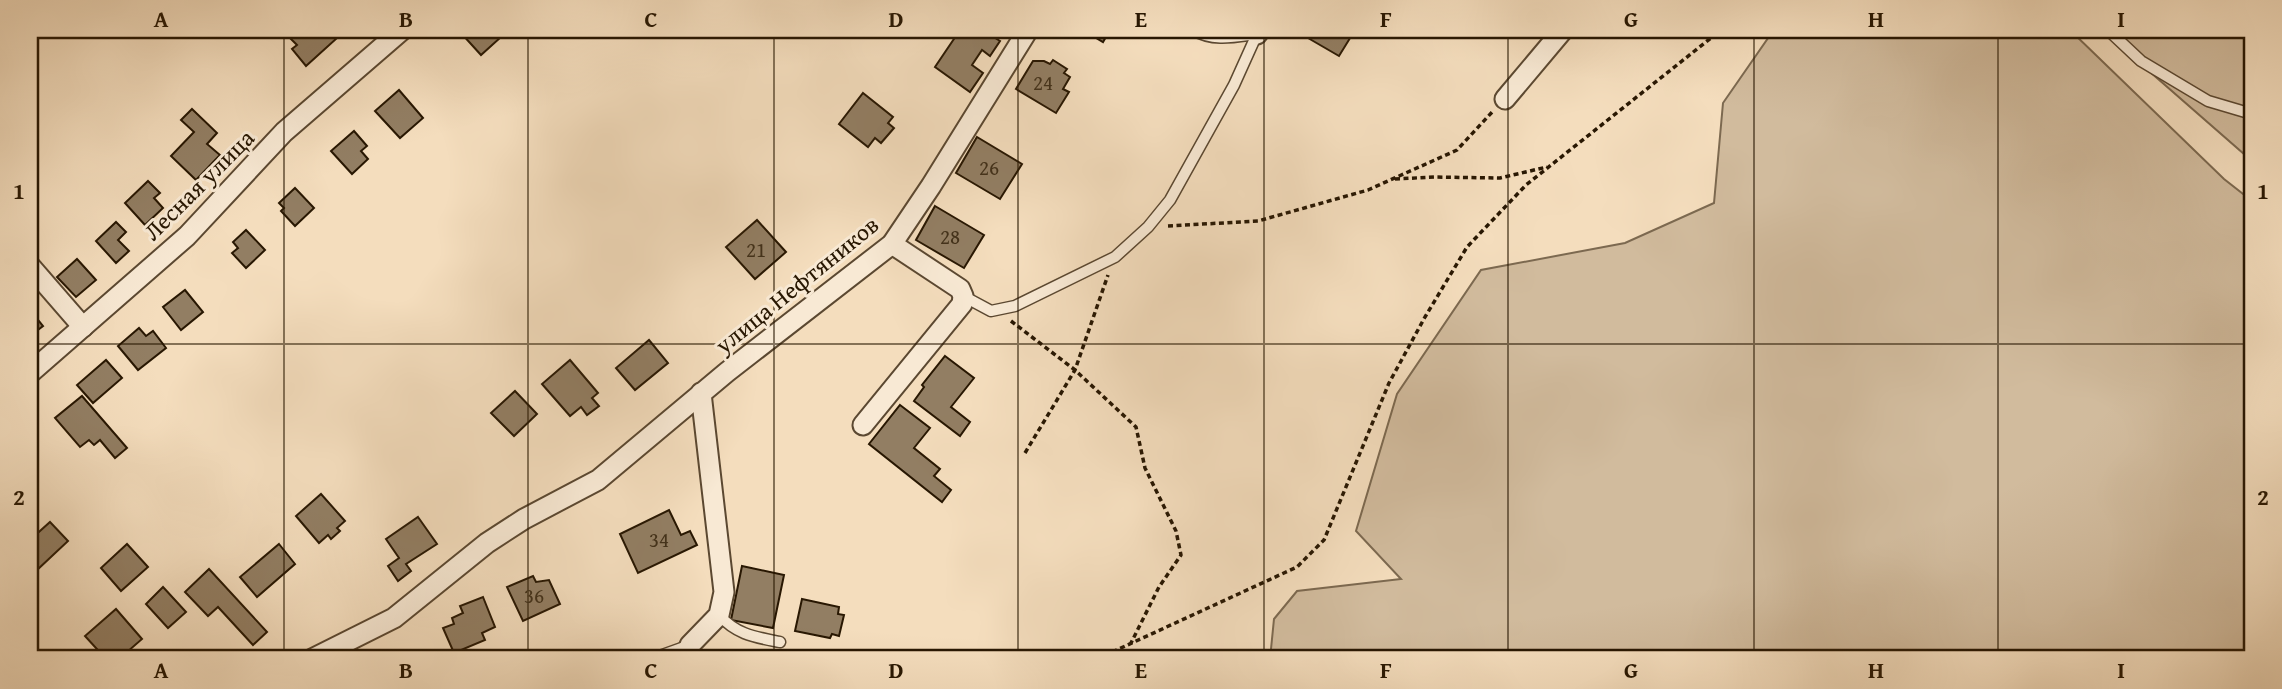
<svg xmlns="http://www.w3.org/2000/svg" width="2282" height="689" viewBox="0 0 2282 689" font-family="'Gentium Book Plus',serif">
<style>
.green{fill:#d1bb9d;stroke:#7c6950;stroke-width:2}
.building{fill:#927e63;stroke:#281702;stroke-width:2}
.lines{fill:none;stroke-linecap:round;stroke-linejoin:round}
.lane-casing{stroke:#5b4831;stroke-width:13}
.street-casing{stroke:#5b4831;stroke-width:23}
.path{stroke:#281702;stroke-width:3.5;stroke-dasharray:5 3.5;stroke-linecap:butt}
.lane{stroke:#f8e9d4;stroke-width:10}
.street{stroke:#f8e9d4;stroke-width:19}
.grid{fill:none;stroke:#281702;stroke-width:2;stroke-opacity:0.55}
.labels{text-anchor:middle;stroke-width:6;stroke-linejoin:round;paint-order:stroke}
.number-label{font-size:21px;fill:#42311a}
.street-label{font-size:24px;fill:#281702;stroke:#f8e9d4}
.neatline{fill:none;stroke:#281702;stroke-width:2.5}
.grid-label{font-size:23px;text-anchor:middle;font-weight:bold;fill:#281702}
</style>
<rect width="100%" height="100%" fill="#f4ddbd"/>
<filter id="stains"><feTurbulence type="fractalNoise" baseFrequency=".00286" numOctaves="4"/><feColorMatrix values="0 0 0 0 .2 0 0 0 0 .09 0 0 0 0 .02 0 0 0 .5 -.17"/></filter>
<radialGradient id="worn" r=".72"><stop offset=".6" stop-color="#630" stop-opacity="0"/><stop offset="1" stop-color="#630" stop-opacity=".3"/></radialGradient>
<!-- green -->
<g class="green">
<path d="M1780,30H2070L2224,179L2252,201V659H1270L1274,619L1297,591L1401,579L1356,531L1397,394L1481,270L1625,243L1714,203L1723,103L1773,31Z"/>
<path d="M2102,30H2252V161Z"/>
</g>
<!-- building -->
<g class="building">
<path d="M301,30H329L337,38L306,66L292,49L297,45L291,39Z"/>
<path d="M464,30H494L501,37L481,55L461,33Z"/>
<path d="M960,30H996L992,36L1000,41L990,56L982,50L972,65L983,73L970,92L935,67Z"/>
<path d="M1083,30H1110L1103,42Z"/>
<path d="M1313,30H1355L1339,56L1308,38Z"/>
<path d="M1053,60L1067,69L1064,73L1070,77L1063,89L1069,92L1056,113L1016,89L1033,61H1044L1050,64Z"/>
<path d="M399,90L423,118L400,138L375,111Z"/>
<path d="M863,93L893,117L888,123L894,128L881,143L875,138L868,147L839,124Z"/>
<path d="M192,109L217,133L207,144L220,155L196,180L171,156L194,132L181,120Z"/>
<path d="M354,131L367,146L361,151L368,159L352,174L331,151Z"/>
<path d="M977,137L1022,164L1000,199L956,173Z"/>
<path d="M148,181L160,193L154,198L163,208L145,225L125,203Z"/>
<path d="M295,188L314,208L295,226L281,211L284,208L279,203Z"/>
<path d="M935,206L984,235L964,268L916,240Z"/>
<path d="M757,220L786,252L755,279L726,247Z"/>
<path d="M116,222L126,232L118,240L129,251L116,263L96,241Z"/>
<path d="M246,230L265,250L246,268L232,253L238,248L233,242Z"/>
<path d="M77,259L96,280L76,297L57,277Z"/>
<path d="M185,290L203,312L181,330L163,307Z"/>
<path d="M30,310L43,326L30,336Z"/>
<path d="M139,328L146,336L153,331L166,348L138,370L118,346Z"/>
<path d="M649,340L668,363L635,390L616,368Z"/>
<path d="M945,356L974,378L951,407L970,422L960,436L914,401L924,387L922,385Z"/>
<path d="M106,360L122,378L93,403L77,385Z"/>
<path d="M570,360L598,393L592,398L599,406L587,415L581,407L570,416L542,384Z"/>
<path d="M515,391L537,414L514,436L491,413Z"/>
<path d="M82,396L127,448L115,458L100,440L94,445L89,440L80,447L55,418Z"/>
<path d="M900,405L930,428L914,448L940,469L934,476L951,490L942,502L869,444Z"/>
<path d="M321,494L345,521L337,528L340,531L331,539L328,535L319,543L296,516Z"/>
<path d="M669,510L681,535L690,531L697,545L638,573L620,534Z"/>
<path d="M418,517L437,544L406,564L411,571L398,581L388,566L399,558L386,539Z"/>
<path d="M50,522L68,541L37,570L30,563V540Z"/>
<path d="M127,544L148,567L121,591L101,568Z"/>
<path d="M279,544L295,564L257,597L240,577Z"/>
<path d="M742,566L784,575L773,628L731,620Z"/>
<path d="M209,569L267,632L253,645L218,607L208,616L185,592Z"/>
<path d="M533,576L536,582L549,580L560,604L523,621L507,587Z"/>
<path d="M163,587L186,612L168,628L146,604Z"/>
<path d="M483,597L495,627L482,633L485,640L454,653L443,628L454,624L452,618L463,613L460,606Z"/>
<path d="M802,599L839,607L838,614L844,615L839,636L832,634L830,638L795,631Z"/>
<path d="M116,609L142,639L127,652L133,659H106L85,636Z"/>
</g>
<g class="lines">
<defs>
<g id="lane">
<path d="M1193,30C1214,42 1234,37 1257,34"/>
<path d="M2108,30L2141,61L2208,101L2252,114"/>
<path d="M963,296L991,311L1015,306L1115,257L1148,227L1170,200L1234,85L1257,34"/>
<path d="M719,615C737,635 755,637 780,642"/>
<path d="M651,659L690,645"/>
</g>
<g id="street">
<path d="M1257,34L1260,30"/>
<path d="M1505,99L1563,30"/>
<path d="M30,266L83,327"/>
<path d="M30,373L187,236L284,132L402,30"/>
<path d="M863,425L962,304L963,296L960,289L892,244"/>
<path d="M312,659L394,618L487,543L524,519L598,480L727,372L892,244L931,186L1028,30"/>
<path d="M686,659L690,645L719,615L724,592L701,393"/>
</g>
</defs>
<!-- lane casing -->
<use href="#lane" class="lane-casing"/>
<!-- street casing -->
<use href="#street" class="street-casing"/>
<!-- path -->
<g class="path">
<path d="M1395,179L1434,177L1500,178L1547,167"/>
<path d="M1168,226L1258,221L1368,190L1457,150L1494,110"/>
<path d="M1011,321L1075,370L1136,427L1145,468L1176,531L1181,555L1159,587L1131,643"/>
<path d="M1025,453L1075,370L1108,275"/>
<path d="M1097,659L1297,567L1324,540L1389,383L1425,317L1467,247L1526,185L1721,30"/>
</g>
<!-- lane -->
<use href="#lane" class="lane"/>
<!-- street -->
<use href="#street" class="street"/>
</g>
<!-- grid -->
<path class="grid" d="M284,30V659M528,30V659M774,30V659M1018,30V659M1264,30V659M1508,30V659M1754,30V659M1998,30V659M30,344H2252"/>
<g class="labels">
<!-- number labels -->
<g class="number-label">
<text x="1043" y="90">24</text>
<text x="989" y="175">26</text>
<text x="950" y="244">28</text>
<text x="756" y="257">21</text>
<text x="659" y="547">34</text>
<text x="534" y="603">36</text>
</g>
<!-- street labels -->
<g class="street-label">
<text transform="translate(199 185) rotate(-45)" y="8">Лесная улица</text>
<text transform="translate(797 285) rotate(-39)" y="8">улица Нефтяников</text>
</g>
</g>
<!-- margin -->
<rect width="2282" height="689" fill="none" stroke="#f4ddbd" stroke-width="77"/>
<rect x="38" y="38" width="2206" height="612" class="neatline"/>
<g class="grid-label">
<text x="161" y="27">A</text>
<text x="406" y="27">B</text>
<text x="651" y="27">C</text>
<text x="896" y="27">D</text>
<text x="1141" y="27">E</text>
<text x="1386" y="27">F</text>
<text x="1631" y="27">G</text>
<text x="1876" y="27">H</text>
<text x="2121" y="27">I</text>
<text x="19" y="199">1</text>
<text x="2263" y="199">1</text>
<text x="19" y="505">2</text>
<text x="2263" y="505">2</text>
<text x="161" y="678">A</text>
<text x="406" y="678">B</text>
<text x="651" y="678">C</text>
<text x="896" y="678">D</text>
<text x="1141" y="678">E</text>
<text x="1386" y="678">F</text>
<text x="1631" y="678">G</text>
<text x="1876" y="678">H</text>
<text x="2121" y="678">I</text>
</g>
<rect width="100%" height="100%" filter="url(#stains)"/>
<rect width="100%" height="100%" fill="url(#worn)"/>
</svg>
